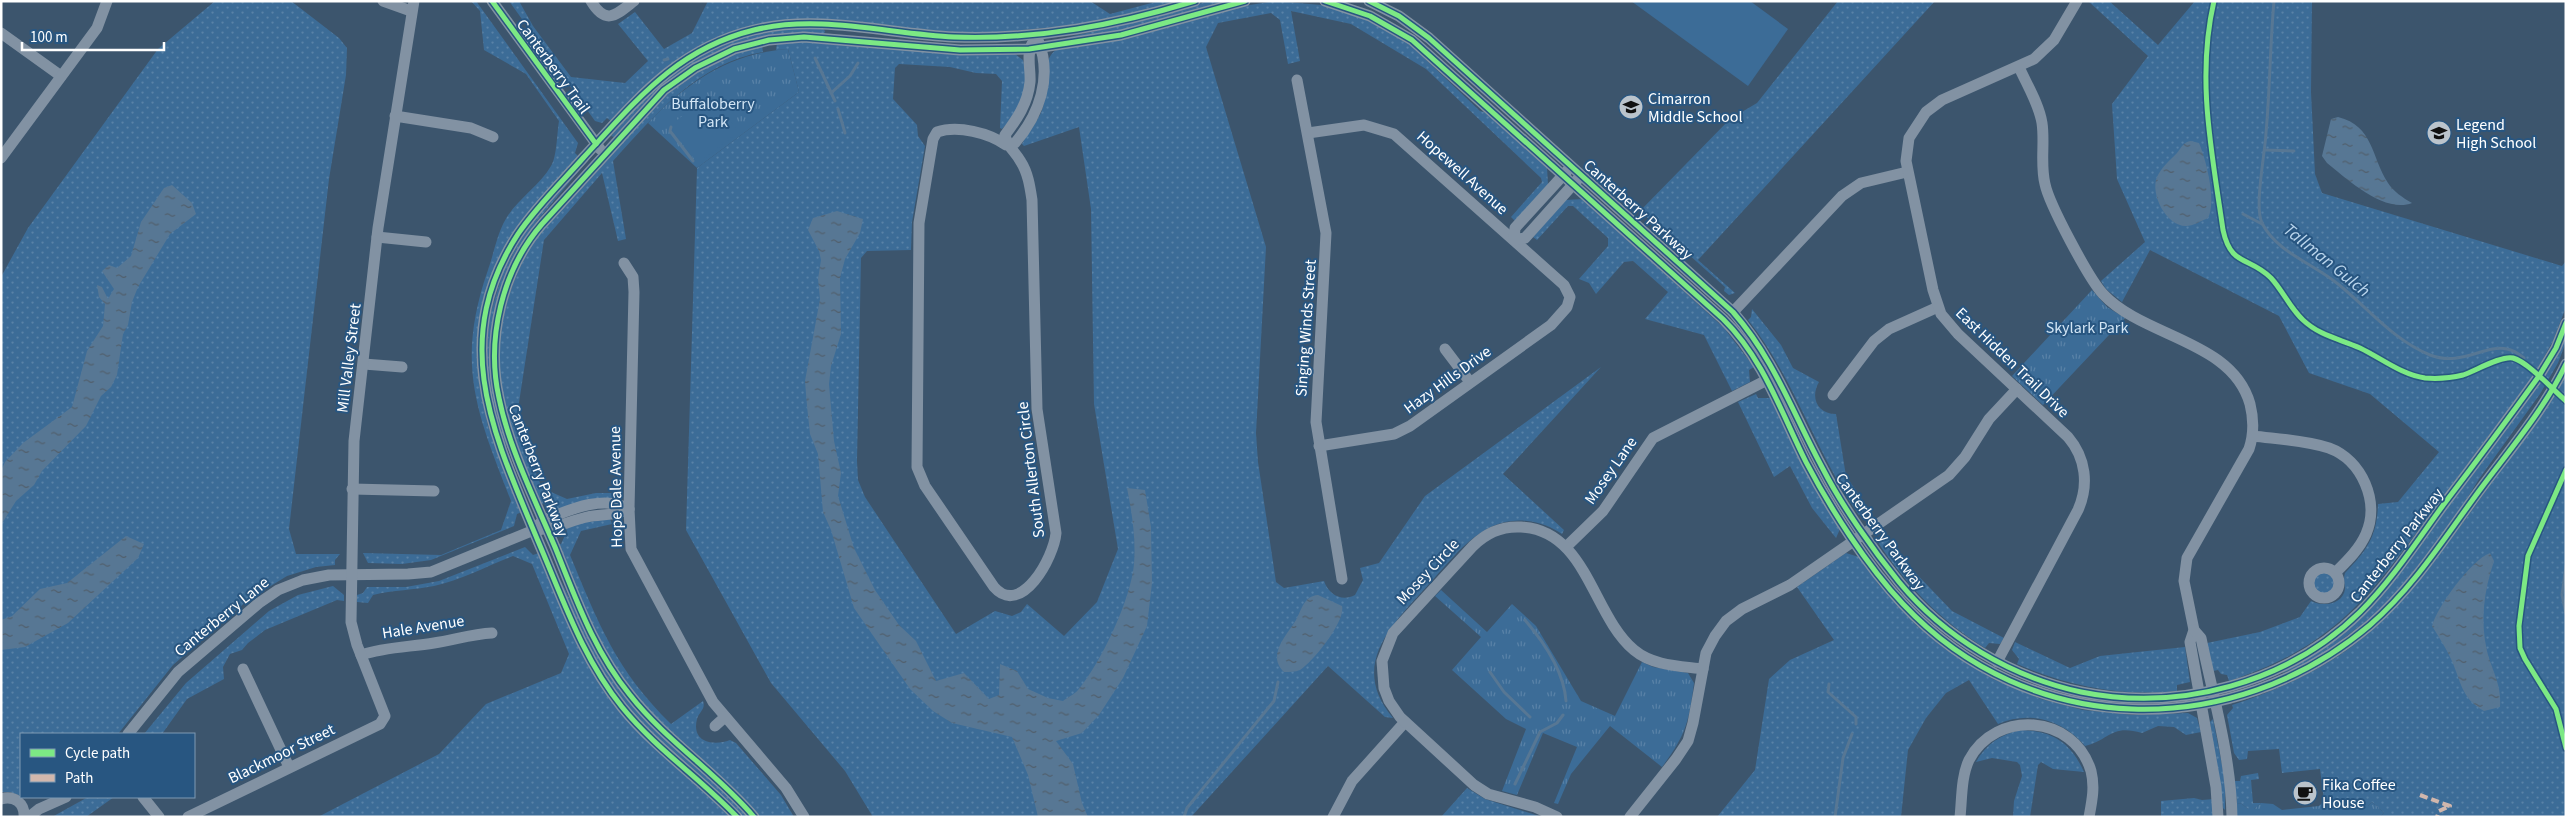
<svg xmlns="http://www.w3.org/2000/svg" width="2567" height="818" viewBox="0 0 2567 818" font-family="'Source Sans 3',sans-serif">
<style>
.grass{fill:url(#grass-dots)}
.park{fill:url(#park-tufts)}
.pitch{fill:#3c6c97}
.water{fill:url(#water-ripples)}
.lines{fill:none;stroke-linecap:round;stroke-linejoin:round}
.stream{stroke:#577794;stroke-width:3}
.minor{stroke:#8292a3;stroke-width:11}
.quiet{stroke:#d1b7ad;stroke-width:4;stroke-dasharray:8 4;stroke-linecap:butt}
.cycleway-casing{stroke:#285681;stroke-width:8}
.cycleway{stroke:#7ce984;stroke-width:5}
.labels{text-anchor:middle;stroke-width:4;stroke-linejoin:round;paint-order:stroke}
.street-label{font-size:16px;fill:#fff;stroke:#285681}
.poi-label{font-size:16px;fill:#fff;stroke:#285681;text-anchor:start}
.park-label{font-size:16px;fill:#d2e5f5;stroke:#285681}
.water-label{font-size:18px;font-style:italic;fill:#bbd6ed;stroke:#285681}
</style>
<defs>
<pattern id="grass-dots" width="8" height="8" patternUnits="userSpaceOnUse" patternTransform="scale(1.25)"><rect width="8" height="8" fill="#3c6c97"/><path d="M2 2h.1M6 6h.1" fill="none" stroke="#5982a7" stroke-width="1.8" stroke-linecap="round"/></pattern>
<pattern id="park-tufts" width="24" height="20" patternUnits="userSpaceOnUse" patternTransform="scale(1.25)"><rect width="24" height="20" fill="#3c6c97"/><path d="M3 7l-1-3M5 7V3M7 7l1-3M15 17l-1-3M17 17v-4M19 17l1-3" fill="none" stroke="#5982a7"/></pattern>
<pattern id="water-ripples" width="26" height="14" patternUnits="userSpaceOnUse" patternTransform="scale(1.25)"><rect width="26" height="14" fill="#577794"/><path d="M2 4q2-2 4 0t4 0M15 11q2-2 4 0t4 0" fill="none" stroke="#515f6c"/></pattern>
</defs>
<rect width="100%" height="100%" fill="#3c556d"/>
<!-- grass -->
<g class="grass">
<path d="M215,1H291L339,38L347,48L346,75L329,179L289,529L296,554H340L335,560V565L316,567L287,576L248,600L173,665L118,734H21V796L10,792H1V277L28,228L158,49Z"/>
<path d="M471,1H476L578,143L575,153L579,157L498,264L479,384L488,426L522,512L517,514L514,526L431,560L402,564L368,563L363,553L441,555L501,530L511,501C476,411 455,363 489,267C494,252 498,231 507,217C519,198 540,185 551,166C557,157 557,132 559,121L526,74L484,50L480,11Z"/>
<path d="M509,1H519L533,26L571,77L625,83L648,61L618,24L635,12L664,49L692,33L708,1H1090L1110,14L1159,1H1183L1091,24L976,34L835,22L719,37L612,122L607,118L602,123L595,121Z"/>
<path d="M1208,1H1226L1135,29L1065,38L1148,19Z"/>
<path d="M1275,1L1321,5L1355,14L1406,41L1480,111L1487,113L1547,167L1548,185L1515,221L1511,217L1542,182L1541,178L1426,69L1351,24L1291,11L1300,61L1288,64L1280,20L1271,13L1218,23L1206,47L1266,247L1256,433L1258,462L1276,582L1284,588L1324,581C1329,595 1342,602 1355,595L1363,580L1360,568L1379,563L1425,496L1601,367L1503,474L1564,530L1562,534C1552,527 1539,522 1527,521C1482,516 1456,555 1429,584C1393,624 1348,664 1393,718L1385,717L1328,666L1191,817H873L845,771L771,683L686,530L697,168L799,92L788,49L776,50L777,43L793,41L1015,54L1023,60C1031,82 1019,113 1002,129L1000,128L1002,81L996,74L976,73L950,67L899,64L895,68L893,99L917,125L918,136L925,146L912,222L911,250L867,251L861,258L857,461L858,480L865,497L956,634L995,611L1012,616L1021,612L1027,604L1064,636L1097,602L1118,549L1094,404L1091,209L1079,127L1024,146L1022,144C1029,130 1041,119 1044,103C1047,87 1041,60 1056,50L1237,7Z"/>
<path d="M1838,1H1935L1698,260L1735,293L1729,295L1724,291L1725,287L1640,211L1730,119L1757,103Z"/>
<path d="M2088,1H2109L2158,45L2195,1H2312L2311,92L2315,174L2322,193L2562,266L2566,261V307L2553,341L2534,375C2501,419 2469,462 2436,506C2372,593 2337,646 2229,681L2227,675L2221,674L2218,670L2213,671L2207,643L2260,632L2300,617L2311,601C2322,607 2343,605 2345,589C2345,583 2343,579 2345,573C2367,550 2377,537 2378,504L2398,502L2439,452L2370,394L2309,373L2279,316L2150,250L2122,302L2106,289L2101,281L2145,242L2117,179L2112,104L2148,56Z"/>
<path d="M787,29H824L825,32L823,34L722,50L614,137L611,136L649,93L683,64L742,37Z"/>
<path d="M762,46L763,52C698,63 655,115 613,161L626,239L618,241L602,173L544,240L516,422L542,488L567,499L596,493H612V499L558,510L541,503C528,471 510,437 503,403C492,343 505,285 538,235L659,100L684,80L727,56Z"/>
<path d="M587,161L537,221L502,290L497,407L517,467L498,429L486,367L489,318L503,272L527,228Z"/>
<path d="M1583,199L1724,328L1754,367L1749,370L1750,382L1732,391L1704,335L1645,319L1668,292L1633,261L1624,262L1596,294L1589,283L1579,279L1608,246V238L1573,206H1568L1537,240L1533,237L1565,200Z"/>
<path d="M1752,309L1781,345L1793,368L1819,382C1810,397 1817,414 1836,414L1846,476L1872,514L1862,513L1859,515C1816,454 1795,379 1748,320L1751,317Z"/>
<path d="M2566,332V342L2558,363L2540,394L2479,479L2452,523L2386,606L2311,663L2282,673L2347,628Z"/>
<path d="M2566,373V817H2380L2384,813L2372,802L2368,806H2363L2357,800L2349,799L2337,808L2324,801L2320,769L2282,773L2279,749L2248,751L2247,759L2239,760L2234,753L2227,715L2233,708L2232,705C2282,689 2329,667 2369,633C2402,605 2427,570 2453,536C2493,483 2529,428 2566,373Z"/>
<path d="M1756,394L1758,398H1770L1800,461L1840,529L1836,538L1812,508L1790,466L1774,477L1738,402Z"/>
<path d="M610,519L612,524L581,531L570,555C599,625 616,670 671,724L703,701C706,709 699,712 697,719C691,743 714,746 730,740L736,743L781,795L794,817H759L663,726L633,693L597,638L558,545L561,544L567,531L565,528L579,523Z"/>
<path d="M1884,533L1907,564L1952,611L2004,638L2000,644L1989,643L1985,648C1941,621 1908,587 1879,544Z"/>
<path d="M525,547L533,555L539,553L592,671L731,817H318L439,754L486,704L561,673L569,654L532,564L513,556C487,566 461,580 434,586C414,590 393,590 373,595L368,603L357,602V595L363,593L367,587H406L439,581Z"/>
<path d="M1846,553L1859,557L1879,585L1916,625L1945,649L1993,679L2041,699L2083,710L2133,715L2188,713L2197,718L2201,732L2186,735L2174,727L2158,726L2142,733C2111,724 2110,740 2085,746C2063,720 2029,710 1998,724L1969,680L1946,693L1926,718L1908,750L1901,817H1717L1755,770L1769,679L1790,660L1834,640L1797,587Z"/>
<circle cx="2324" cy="583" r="11"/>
<path d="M560,579L599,658L749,817H742C689,767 628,720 592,656C579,632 570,604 560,579Z"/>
<path d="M333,586L344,595V601L337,600L265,630L248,643L242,650L230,654L223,667L224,679L187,699L162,734H144L186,683L269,611L298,595Z"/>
<path d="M2015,642L2070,668L2100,656L2185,647L2190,682L2177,685V691C2122,697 2067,686 2017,664L2019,659L2012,650Z"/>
<path d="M2213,719L2225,780V810L2223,808L2210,722Z"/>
<path d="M2021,730C2053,731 2071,743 2084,772L2053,769L2041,762L2038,765L2030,817H2013L2014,801L2022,776L2020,765L2017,762L1992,758L1976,762C1986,744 2001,734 2021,730Z"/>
<path d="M2258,773L2259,779L2251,780L2253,803H2261L2254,809H2248L2242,804L2237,803L2234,781H2240L2241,776Z"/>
<path d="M1467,788L1485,799L1542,817H1441Z"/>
<path d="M88,797H114L86,817H52Z"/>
<path d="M2194,798L2202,800L2214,799V817H2161V801Z"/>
</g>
<!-- park -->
<g class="park">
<path d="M788,49L799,92L697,168L648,123C687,82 730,53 788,49Z"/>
<path d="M2092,290L2107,307L2125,318L2043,405L2012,376Z"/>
<path d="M1441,590L1487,632L1512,604L1536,626L1581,701L1615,716L1642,662L1653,667L1688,673L1694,683C1689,722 1686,735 1662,767L1610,726L1571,774L1558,804L1554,803L1577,747L1543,733L1517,795L1502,791L1526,729L1506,719L1452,670L1481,637L1435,596Z"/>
<path d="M2349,799C2357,800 2361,806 2368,806L2372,802L2384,813L2380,817H2236L2237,803L2242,804L2248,809H2254L2261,803L2273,804L2282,810L2319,806L2324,801L2337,808Z"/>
</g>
<!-- pitch -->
<g class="pitch">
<path d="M1631,1H1750L1788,29L1748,86Z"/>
<path d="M706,98H712L736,128V134L701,161H696L672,131V124Z"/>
</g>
<!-- water -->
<g class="water">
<path d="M2338,117C2374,126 2371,157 2388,183C2393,191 2403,198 2412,203C2385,214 2347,179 2327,163L2322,156L2331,119Z"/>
<path d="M2191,141L2199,143C2206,159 2217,202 2208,218C2201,221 2193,226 2186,226C2166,226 2150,194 2157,177C2161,168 2170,160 2177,153C2182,147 2183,142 2191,141Z"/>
<path d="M172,185L192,203L196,214L170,234L138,287L132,302L128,325L123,334L117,375L111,387L101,396L86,426L42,471L34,485L16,501L1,525V471L5,462L23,443L72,407L87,351L103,326L105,304L99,297L97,285L102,287L108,299L114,289L102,271L109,265L117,268L131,256L141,222L164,188Z"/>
<path d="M837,211L863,219L860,233L845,259L840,278L841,334L831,366L829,384L834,441L841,473L838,496L854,548L875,590L899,625L916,641L936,681L964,673L989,699L999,695L1000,664L1017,671L1028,689L1048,698L1063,701C1068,697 1075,694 1078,690C1101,663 1131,599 1134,564C1136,539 1132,513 1127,488L1145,490L1151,527L1152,583L1147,626L1123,678L1099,715L1082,733L1056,741L1073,764L1082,803L1088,817H1038L1028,775L1012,737L952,723L933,711L910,689L854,608L831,530L823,512L818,454L810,434L807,406L805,381L820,299L818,279L821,260L819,251L808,230L813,218Z"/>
<path d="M126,536L144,544L138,558L68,623L25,647L1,650V620L12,616L40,589L67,583Z"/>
<path d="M2490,553L2494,561C2484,591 2480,620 2487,651C2492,671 2502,685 2500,707L2484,711C2460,698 2461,679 2450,657C2445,646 2438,636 2432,626C2437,607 2471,560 2490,553Z"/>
<path d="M1318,595L1342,606C1346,621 1313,662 1300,670C1295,672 1290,672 1284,672C1266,655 1287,635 1296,620C1302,609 1304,596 1318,595Z"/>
</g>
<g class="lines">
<!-- stream -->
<g class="stream">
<path d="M2274,1C2270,45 2270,89 2266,133C2265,154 2254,207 2262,223C2276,252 2314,264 2338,284C2368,308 2393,340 2430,355C2461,367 2485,344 2507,349C2514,350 2519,354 2524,358"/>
<path d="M815,58L835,101"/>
<path d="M664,60L668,59"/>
<path d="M831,93L850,76L858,63"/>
<path d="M838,109L845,133"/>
<path d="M671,127L670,131L693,161"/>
<path d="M2265,150L2294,151"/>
<path d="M2243,214L2262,224"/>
<path d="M2566,566L2562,595L2566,614"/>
<path d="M1525,620C1543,641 1564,672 1566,701"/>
<path d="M1490,672L1504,692L1530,717"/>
<path d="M1829,684L1828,692L1856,717V724"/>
<path d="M1515,784L1540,732L1557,723L1563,715"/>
<path d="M1184,817L1187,808L1274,701L1278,682"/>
<path d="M1835,817L1843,758L1852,734"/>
</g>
<!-- minor -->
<g class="minor">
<path d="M383,1L411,11"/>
<path d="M492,1L600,149"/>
<path d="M591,1C606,26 616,15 634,1"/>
<path d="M1325,1L1370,16L1412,40L1723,319C1763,358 1781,412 1806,462C1830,508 1867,566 1903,604C2029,739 2232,742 2370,625C2415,586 2447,534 2482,487C2512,447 2545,408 2566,364"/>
<path d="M1369,1L1399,16L1429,38L1733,312C1775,360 1793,414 1823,469C1842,506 1873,550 1899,582C1945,638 2011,677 2081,692C2180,712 2288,683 2360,612C2392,580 2417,541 2444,504C2476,462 2508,419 2539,376L2556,348L2566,323"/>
<path d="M1,33L61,76"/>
<path d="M1032,44C1026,55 1031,70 1030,82C1028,103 1017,119 1005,135C1007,147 1015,151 1021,162C1028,173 1030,187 1032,200L1037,409L1056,533C1054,557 1021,618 994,587L925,486L917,467L919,223L933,139L937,132C958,125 989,133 1006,145L1015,143C1039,115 1053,77 1038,40"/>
<path d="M2019,67C2027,85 2039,104 2042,123C2045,143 2040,164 2045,184C2049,204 2089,279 2103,294C2144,338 2232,340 2250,404C2254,420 2254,434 2249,449L2187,558L2184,581L2194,630L2190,642L2216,787L2218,817"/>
<path d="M1297,80L1326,233L1316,422L1342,579"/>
<path d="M395,116L471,128L493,137"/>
<path d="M1308,133L1364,125L1394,134L1564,285L1570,297L1567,307L1551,325L1410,426L1394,434L1319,446"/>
<path d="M1,158L97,28L107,1"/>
<path d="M1567,171L1515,228L1514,240L1525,238L1578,179"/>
<path d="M377,237L426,242"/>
<path d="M624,263L633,277L634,292L629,509L631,549L713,702L786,788L804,817"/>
<path d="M1733,312L1842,196L1861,183L1907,172"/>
<path d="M1445,349L1470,382"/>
<path d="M364,364L402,367"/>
<path d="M1833,395L1874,341L1889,329L1938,307"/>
<path d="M2253,436C2277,439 2305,440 2329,448C2362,460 2380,502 2366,534C2359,550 2346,562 2335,573"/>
<path d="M352,489L434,491"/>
<path d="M538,525L544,520C569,510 604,494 629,509"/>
<path d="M1566,547L1603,511L1653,438L1767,380"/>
<circle cx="2324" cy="583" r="15"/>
<path d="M2194,630L2201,638C2213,696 2231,757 2232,817"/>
<path d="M361,655C385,647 410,647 434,643C454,640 472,634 492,633"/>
<path d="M1997,662L2078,510C2089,485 2086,458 2068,437L1958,334L1941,314L1933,290L1906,161L1909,138L1926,112L1942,100L2034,59L2054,40L2077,1"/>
<path d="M243,669L289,767"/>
<path d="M715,726L725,717"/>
<path d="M128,734L178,672L259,603L278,590L303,580L329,575L408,574L431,572L534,530C553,530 569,521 587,517C602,514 615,516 629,509"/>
<path d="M143,797L159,817"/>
<path d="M1,799C14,795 25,803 24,817"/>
<path d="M29,817L39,809L66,797"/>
<path d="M188,817L380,724L385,716L357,645L351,622L354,441L378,228L414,1"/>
<path d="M737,817C701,779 655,748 622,707C582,657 563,599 538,541C494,435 448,342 518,234C537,206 562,182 584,157C635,102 676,49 754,30C819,14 889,34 954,37C1038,40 1116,25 1195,1"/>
<path d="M754,817C717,773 666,741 630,695C594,651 576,599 555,547C535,500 509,448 499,398C486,339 502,270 542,224L664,90L695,68L734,49L769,40L804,37L960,50L1029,49L1121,35L1245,1"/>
<path d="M1333,817L1352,781L1405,722"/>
<path d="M1557,817L1535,807L1488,794L1474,785L1400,717L1389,701L1384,688L1382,661L1393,633L1473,546C1486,533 1503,526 1521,527C1587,530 1592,615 1634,650C1653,666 1680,666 1703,669"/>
<path d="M1630,817L1676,759L1688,741L1693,723L1706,653L1715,636L1726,621L1742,609L1790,585L1949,475L1965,457L1989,419L2017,389"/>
<path d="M1960,817C1962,799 1961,777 1969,760C1996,709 2074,714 2091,771C2095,787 2092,801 2089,817"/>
</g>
<!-- quiet -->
<path class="quiet" d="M2420,795L2450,806L2439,811L2437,817"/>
<defs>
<g id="cycleway">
<path d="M492,1L596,144"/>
<path d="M1325,1L1370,16L1412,40L1723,319C1763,358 1781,412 1806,462C1830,508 1867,566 1903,604C2029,739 2232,742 2370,625C2415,586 2447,534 2482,487C2512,447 2545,408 2566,364"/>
<path d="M1369,1L1399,16L1429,38L1733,312C1775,360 1793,414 1823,469C1842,506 1873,550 1899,582C1945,638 2011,677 2081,692C2180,712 2288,683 2360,612C2392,580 2417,541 2444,504C2476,462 2508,419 2539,376L2556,348L2566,323"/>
<path d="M2214,1C2196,78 2212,153 2223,230C2231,267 2249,256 2271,278C2283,291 2290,308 2303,320C2320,336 2340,339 2360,348C2381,358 2402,375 2425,378C2438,379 2451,378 2463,375C2475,371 2502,355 2513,358C2528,362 2553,390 2566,401"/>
<path d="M2566,470L2528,556L2519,626L2520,648L2525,659L2556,709L2566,748"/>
<path d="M737,817C701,779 655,748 622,707C582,657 563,599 538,541C494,435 448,342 518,234C537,206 562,182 584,157C635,102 676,49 754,30C819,14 889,34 954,37C1038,40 1116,25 1195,1"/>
<path d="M754,817C717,773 666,741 630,695C594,651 576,599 555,547C535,500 509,448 499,398C486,339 502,270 542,224L664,90L695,68L734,49L769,40L804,37L960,50L1029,49L1121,35L1245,1"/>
</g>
</defs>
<!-- cycleway casing -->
<use href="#cycleway" class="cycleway-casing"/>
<!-- cycleway -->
<use href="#cycleway" class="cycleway"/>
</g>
<!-- icons -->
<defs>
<symbol id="school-disc" viewBox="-11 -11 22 22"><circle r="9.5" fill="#bbc4cc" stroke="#285681"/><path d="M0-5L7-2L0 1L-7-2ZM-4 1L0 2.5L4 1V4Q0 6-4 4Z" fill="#111"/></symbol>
<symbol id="cafe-disc" viewBox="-11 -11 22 22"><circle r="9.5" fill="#bbc4cc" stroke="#285681"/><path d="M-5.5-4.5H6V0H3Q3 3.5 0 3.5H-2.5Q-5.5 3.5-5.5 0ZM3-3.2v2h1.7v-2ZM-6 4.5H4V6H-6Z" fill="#111"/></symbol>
</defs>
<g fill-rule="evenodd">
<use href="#school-disc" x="1617" y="93" width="28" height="28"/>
<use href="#school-disc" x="2425" y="119" width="28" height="28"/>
<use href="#cafe-disc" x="2291" y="779" width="28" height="28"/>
</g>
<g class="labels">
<!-- street labels -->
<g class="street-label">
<text transform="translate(554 66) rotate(54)" y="6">Canterberry Trail</text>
<text transform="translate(1463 172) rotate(42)" y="6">Hopewell Avenue</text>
<text transform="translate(1639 209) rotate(42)" y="6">Canterberry Parkway</text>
<text transform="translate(1305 328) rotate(-86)" y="6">Singing Winds Street</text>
<text transform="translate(348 358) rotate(-83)" y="6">Mill Valley Street</text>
<text transform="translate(2013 362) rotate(44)" y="6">East Hidden Trail Drive</text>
<text transform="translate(1447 379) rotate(-36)" y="6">Hazy Hills Drive</text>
<text transform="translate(539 470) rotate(69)" y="6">Canterberry Parkway</text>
<text transform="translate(1030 470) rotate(-97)" y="6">South Allerton Circle</text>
<text transform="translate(1610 470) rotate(-55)" y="6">Mosey Lane</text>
<text transform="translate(615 487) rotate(-91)" y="6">Hope Dale Avenue</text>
<text transform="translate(1881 531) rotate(54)" y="6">Canterberry Parkway</text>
<text transform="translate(2396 545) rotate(-52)" y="6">Canterberry Parkway</text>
<text transform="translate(1427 571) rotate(-47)" y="6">Mosey Circle</text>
<text transform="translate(221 616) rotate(-39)" y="6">Canterberry Lane</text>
<text transform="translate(423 626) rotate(-9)" y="6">Hale Avenue</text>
<text transform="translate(281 753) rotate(-26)" y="6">Blackmoor Street</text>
</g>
<!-- poi labels -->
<g class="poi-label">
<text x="1648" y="104">Cimarron<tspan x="1648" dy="18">Middle School</tspan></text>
<text x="2456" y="130">Legend<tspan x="2456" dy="18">High School</tspan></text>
<text x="2322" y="790">Fika Coffee<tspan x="2322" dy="18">House</tspan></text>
</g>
<!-- park labels -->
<g class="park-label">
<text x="713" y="109">Buffaloberry<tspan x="713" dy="18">Park</tspan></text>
<text x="2087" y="333">Skylark Park</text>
</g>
<!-- water labels -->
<g class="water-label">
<text transform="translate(2327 260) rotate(39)" y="6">Tallman Gulch</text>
</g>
</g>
<!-- border -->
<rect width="2567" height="818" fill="none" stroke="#ffffff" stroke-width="5"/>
<!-- legend -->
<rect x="20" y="733" width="175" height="65" fill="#285681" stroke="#7e9ab3"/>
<rect x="30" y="749" width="25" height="8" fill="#7ce984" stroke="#7e9ab3"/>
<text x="65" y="758" font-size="15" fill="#ffffff">Cycle path</text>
<rect x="30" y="774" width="25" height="8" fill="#d1b7ad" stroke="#7e9ab3"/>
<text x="65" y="783" font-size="15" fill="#ffffff">Path</text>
<!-- scale -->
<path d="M22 42v8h142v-8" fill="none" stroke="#ffffff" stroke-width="2.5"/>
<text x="30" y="42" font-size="15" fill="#ffffff" stroke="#285681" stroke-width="4" paint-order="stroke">100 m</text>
</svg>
